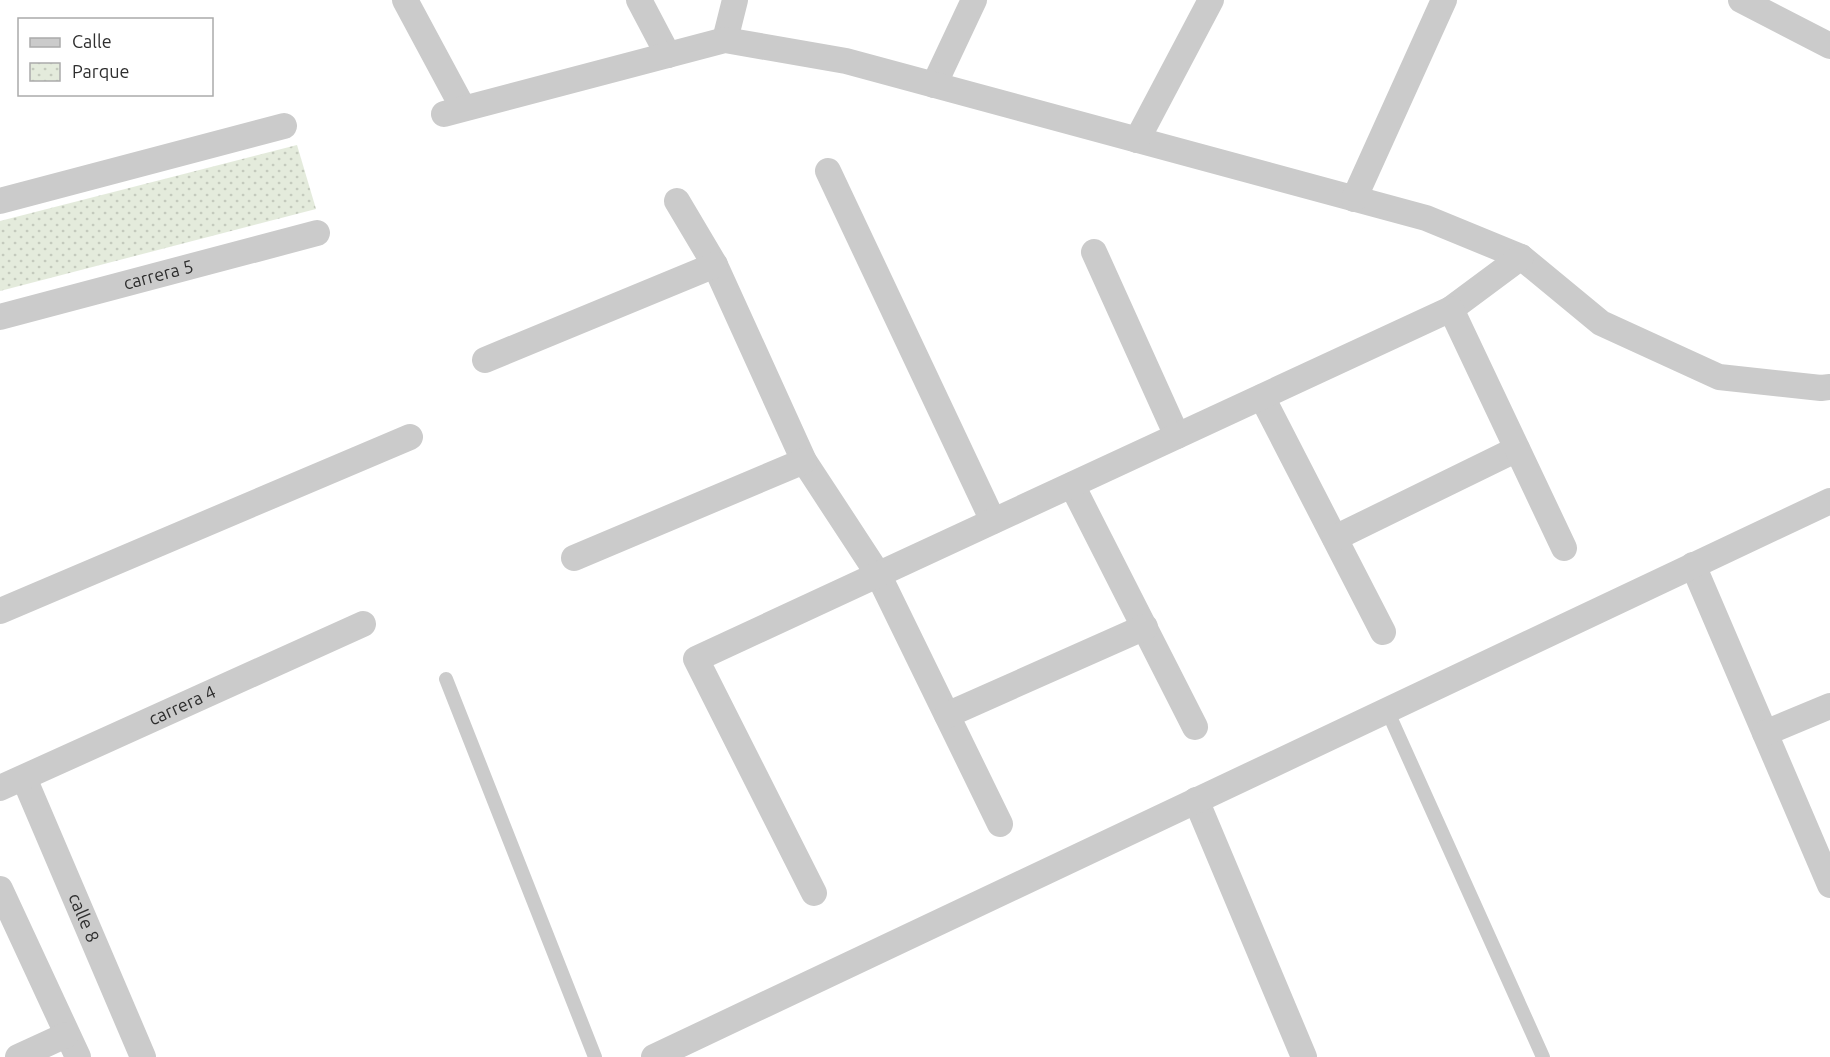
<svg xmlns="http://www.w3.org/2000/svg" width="1830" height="1057" viewBox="0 0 1830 1057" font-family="Ubuntu,sans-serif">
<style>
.park{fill:url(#park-dots)}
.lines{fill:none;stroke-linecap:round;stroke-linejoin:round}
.service{stroke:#cbcbcb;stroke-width:14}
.minor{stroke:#cbcbcb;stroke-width:26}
.labels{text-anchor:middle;stroke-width:6;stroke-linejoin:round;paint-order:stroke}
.street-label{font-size:18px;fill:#2e2e2e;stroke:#fff}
</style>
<defs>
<pattern id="park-dots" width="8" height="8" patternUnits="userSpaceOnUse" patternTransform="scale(1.5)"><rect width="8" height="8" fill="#e4ebdc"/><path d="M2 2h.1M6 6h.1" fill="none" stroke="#c4cabd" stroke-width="1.8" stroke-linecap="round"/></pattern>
</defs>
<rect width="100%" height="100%" fill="#fff"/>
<!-- park -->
<path class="park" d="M297,145L316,209L0,291V221Z"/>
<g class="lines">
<!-- service -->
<g class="service">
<path d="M446,679L595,1057"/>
<path d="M1387,710L1543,1057"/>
</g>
<!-- minor -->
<g class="minor">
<path d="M405,0L463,108"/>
<path d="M639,0L668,55"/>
<path d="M1741,0L1830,46"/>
<path d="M725,40L735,0"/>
<path d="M934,85L974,0"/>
<path d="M444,114L725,40L846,61L1426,218L1521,257L1601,323L1719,377L1821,388L1830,387"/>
<path d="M1137,140L1211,0"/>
<path d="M828,171L993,521"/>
<path d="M1354,199L1444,0"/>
<path d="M0,201L284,126"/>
<path d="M677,201L715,265L804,461L878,574L1000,824"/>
<path d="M1094,252L1177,436"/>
<path d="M1451,309L1521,257"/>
<path id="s1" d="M0,317L317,233"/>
<path d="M485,360L715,265"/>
<path d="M1262,397L1383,632"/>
<path d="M1072,485L1195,727"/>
<path d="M1335,538L1517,449"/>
<path d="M574,558L804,461"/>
<path d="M1693,565L1830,885"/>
<path d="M0,611L410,437"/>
<path d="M947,715L1145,627"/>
<path d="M1765,733L1830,706"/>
<path id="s2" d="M24,778L143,1057"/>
<path id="s3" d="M0,788L363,624"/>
<path d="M1196,800L1304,1057"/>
<path d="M0,889L78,1057"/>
<path d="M814,893L696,659L1451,309L1564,548"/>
<path d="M18,1057L66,1035"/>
<path d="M654,1057L1830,501"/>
</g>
</g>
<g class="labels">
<!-- street labels -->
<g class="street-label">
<text dy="6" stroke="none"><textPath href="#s1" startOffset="164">carrera 5</textPath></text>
<text dy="6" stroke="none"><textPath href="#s3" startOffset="200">carrera 4</textPath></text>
<text dy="6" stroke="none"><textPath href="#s2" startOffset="152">calle 8</textPath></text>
</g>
</g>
<!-- legend -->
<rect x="18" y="18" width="195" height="78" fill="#ffffff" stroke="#ababab" stroke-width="1.5"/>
<rect x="30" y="38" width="30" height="9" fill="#cbcbcb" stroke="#ababab" stroke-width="1.5"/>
<text x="72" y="48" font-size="18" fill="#2e2e2e">Calle</text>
<rect x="30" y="63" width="30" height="18" fill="url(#park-dots)" stroke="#ababab" stroke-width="1.5"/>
<text x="72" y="78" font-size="18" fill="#2e2e2e">Parque</text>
</svg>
